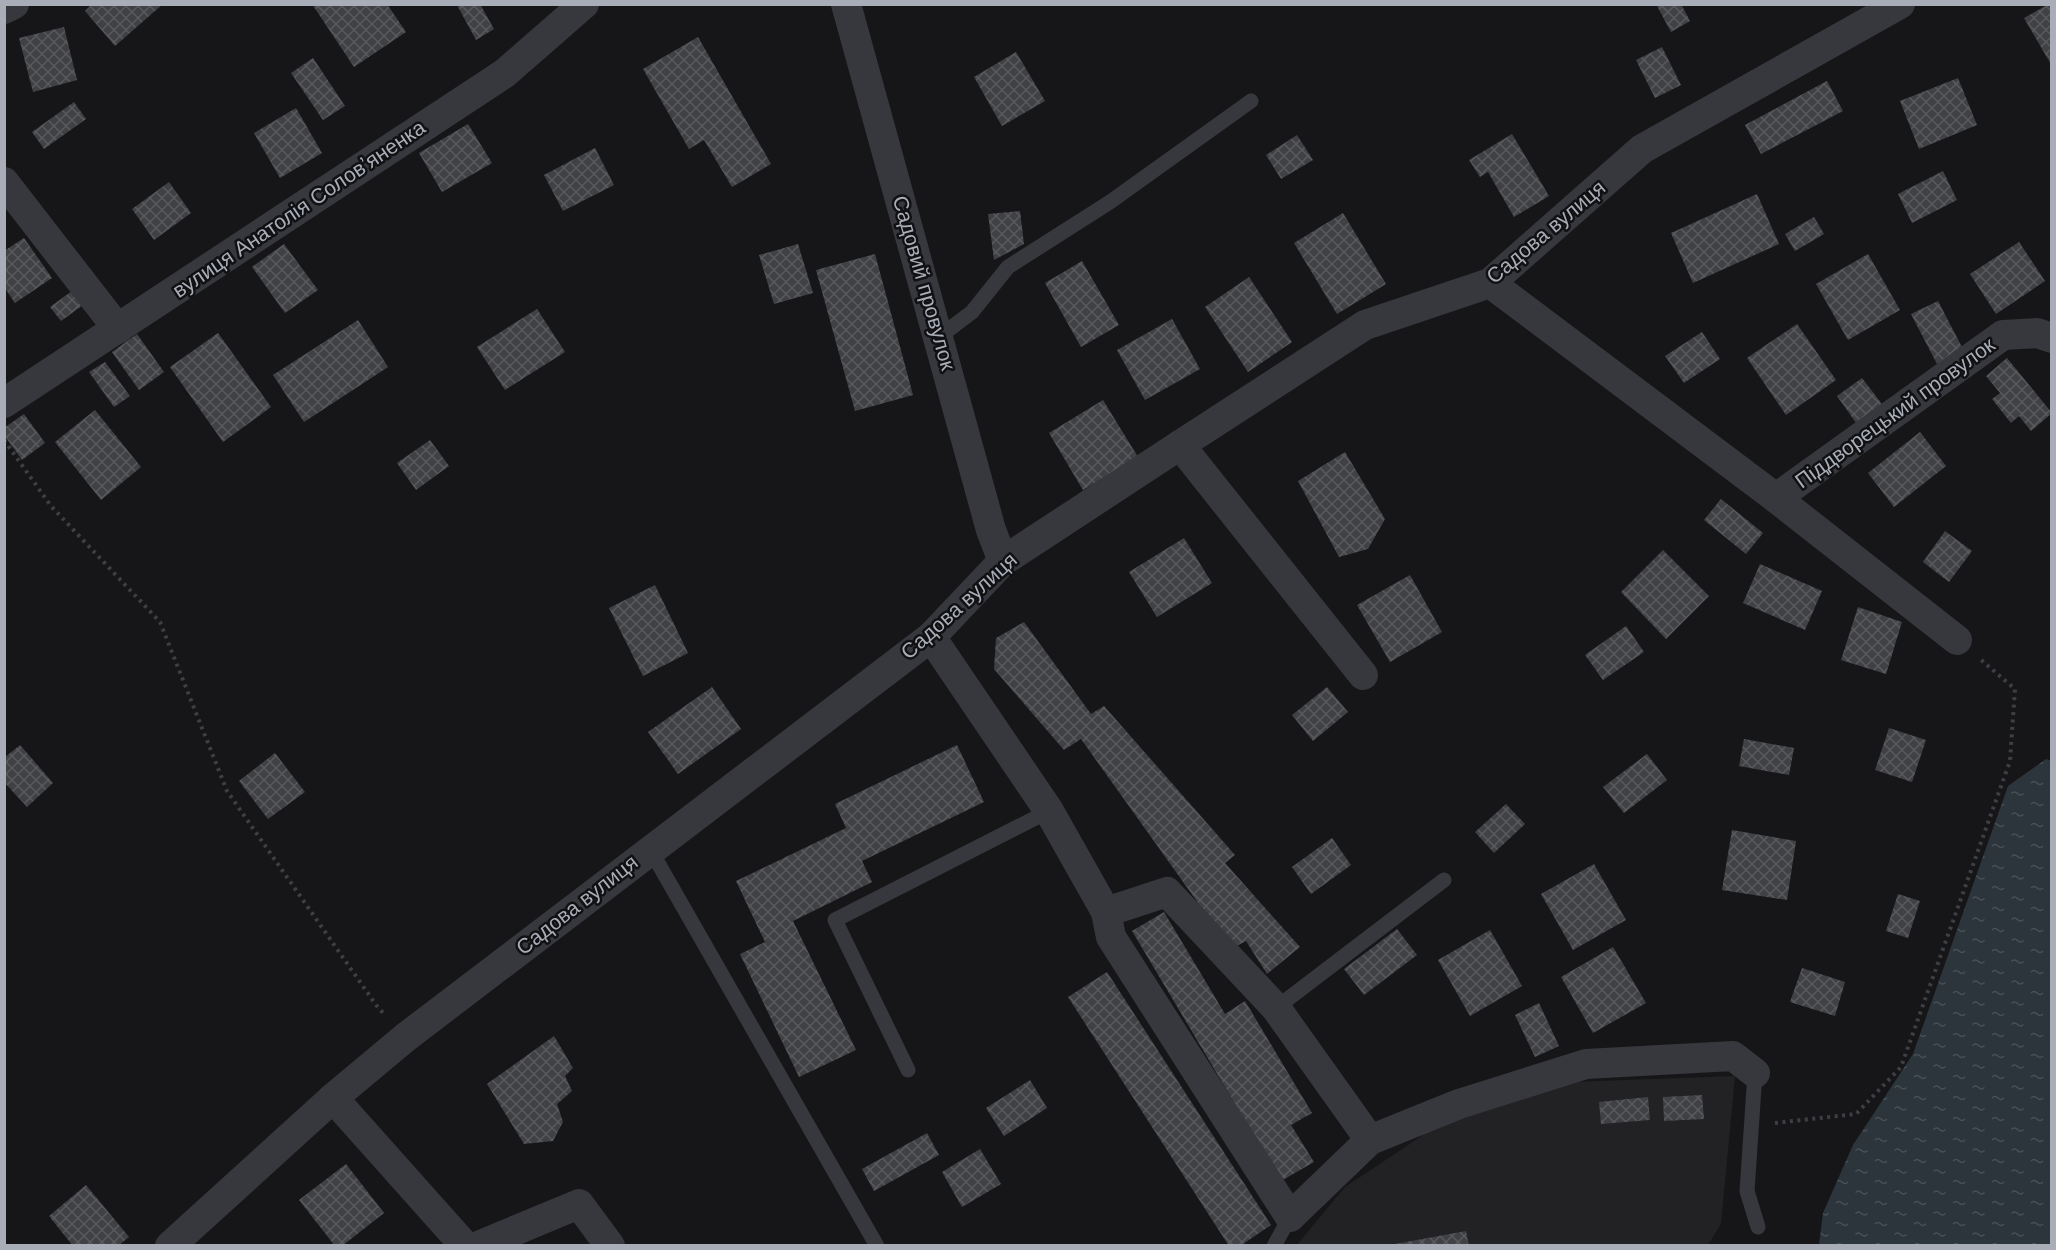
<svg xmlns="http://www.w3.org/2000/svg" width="2056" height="1250" viewBox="0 0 2056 1250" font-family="Arial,sans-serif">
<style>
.built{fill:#222225}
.water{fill:url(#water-ripples)}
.building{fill:url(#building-cross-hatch)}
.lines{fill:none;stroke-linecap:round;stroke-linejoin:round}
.path{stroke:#3d3f44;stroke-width:4;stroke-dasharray:3 4.5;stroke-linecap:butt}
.lane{stroke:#37383d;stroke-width:15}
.street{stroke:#37383d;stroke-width:30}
.labels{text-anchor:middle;stroke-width:5;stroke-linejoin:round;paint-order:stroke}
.street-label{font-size:21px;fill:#a8adb8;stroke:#111113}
</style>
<defs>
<pattern id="water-ripples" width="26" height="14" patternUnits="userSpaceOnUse" patternTransform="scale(1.5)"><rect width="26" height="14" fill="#2c353c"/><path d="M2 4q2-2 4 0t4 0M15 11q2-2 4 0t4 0" fill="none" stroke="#485056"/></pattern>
<pattern id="building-cross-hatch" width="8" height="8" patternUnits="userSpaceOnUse" patternTransform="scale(1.5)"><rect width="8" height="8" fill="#404145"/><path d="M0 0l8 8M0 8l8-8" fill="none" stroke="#595a5e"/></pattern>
</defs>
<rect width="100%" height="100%" fill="#161618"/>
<!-- built -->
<path class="built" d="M1735,1076L1721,1224L1708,1245L1296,1246L1345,1187L1441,1123L1571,1082Z"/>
<!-- water -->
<path class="water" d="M2046,759L2052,761L2051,1245H1819L1823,1213L1853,1145L1913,1054L2008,786Z"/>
<!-- building -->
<g class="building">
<path d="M92,4H163L115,46L85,11Z"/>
<path d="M312,4H387L406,32L354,67Z"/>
<path d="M459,4H480L494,29L476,40L457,5Z"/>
<path d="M1656,4H1681L1690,21L1671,32Z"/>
<path d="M2049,4H2052V66L2024,18Z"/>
<path d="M64,27L77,80L33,92L19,38Z"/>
<path d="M698,37L771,164L732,187L704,140L689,149L643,69Z"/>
<path d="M1662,47L1681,85L1655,98L1636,60Z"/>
<path d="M1016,52L1045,101L1002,126L974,77Z"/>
<path d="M313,58L345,106L323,120L291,73Z"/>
<path d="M1958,78L1977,125L1919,149L1900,101Z"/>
<path d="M1827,81L1843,111L1761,154L1745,125Z"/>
<path d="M74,102L86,119L44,149L32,132Z"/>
<path d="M296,108L322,153L280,178L254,133Z"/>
<path d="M468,124L492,163L442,192L419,153Z"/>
<path d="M1512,134L1549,196L1514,217L1488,172L1480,177L1469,160Z"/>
<path d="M1297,135L1313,160L1281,179L1266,155Z"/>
<path d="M595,148L614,185L563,211L544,175Z"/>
<path d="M1943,171L1957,200L1912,223L1898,194Z"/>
<path d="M169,182L191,213L154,240L132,209Z"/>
<path d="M1757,194L1779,244L1693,283L1671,233Z"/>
<path d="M1020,211L1024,244L994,260L988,214Z"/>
<path d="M1343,213L1386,284L1337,314L1294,243Z"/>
<path d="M1814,217L1824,234L1795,251L1785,234Z"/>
<path d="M24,238L52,278L15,303L6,290L4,291V251Z"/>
<path d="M2019,242L2045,281L1996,314L1970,274Z"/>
<path d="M284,244L318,290L285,313L252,267Z"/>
<path d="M798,244L813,293L774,304L759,255Z"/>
<path d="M875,254L913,395L855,411L816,270Z"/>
<path d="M1868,254L1900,310L1848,340L1816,284Z"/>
<path d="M1082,261L1119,325L1081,347L1045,283Z"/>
<path d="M1249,277L1292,342L1248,372L1205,307Z"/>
<path d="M72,291L83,305L61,321L50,307Z"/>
<path d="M1938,301L1964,351L1937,364L1911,314Z"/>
<path d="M537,309L565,352L505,390L477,347Z"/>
<path d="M1172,319L1200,369L1145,400L1117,350Z"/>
<path d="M358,320L388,367L304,422L273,375Z"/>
<path d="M1797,324L1836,380L1786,415L1747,358Z"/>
<path d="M1702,332L1720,359L1684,383L1665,356Z"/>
<path d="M218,333L271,407L223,442L170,367Z"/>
<path d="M137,334L164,372L139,390L112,352Z"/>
<path d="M2007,358L2052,413L2031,431L2019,416L2011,423L1992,399L2000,393L1986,376Z"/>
<path d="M105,362L130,396L114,407L89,372Z"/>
<path d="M1862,378L1885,408L1859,427L1837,396Z"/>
<path d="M1103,400L1138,457L1083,490L1049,433Z"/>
<path d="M95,410L141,467L101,500L55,442Z"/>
<path d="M24,414L45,443L22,460L4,435V428Z"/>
<path d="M1920,432L1946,466L1894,507L1868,473Z"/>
<path d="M430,440L449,466L416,490L397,463Z"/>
<path d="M1345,452L1385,519L1368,549L1339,557L1298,481Z"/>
<path d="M1721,499L1763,533L1746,554L1704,520Z"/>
<path d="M1945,531L1972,551L1949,582L1923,562Z"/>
<path d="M1184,538L1212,583L1157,617L1129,572Z"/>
<path d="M1663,550L1709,596L1666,639L1621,592Z"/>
<path d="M1760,564L1822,591L1805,630L1743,603Z"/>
<path d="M1410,575L1442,632L1390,662L1357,605Z"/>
<path d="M655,585L688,653L643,676L609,608Z"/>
<path d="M1858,607L1902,622L1886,674L1841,660Z"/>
<path d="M1024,622L1091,714L1104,706L1235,855L1225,863L1300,947L1267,974L1246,941L1231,949L1081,739L1064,750L994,669L996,638Z"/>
<path d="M1626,626L1644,652L1603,680L1585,655Z"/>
<path d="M712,687L741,729L678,774L648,732Z"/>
<path d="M1327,687L1348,712L1313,741L1292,715Z"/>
<path d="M1889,728L1926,740L1912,782L1875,770Z"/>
<path d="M1744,739L1794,748L1789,775L1739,766Z"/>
<path d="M20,745L53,783L27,807L4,782V758Z"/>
<path d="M957,745L984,802L862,861L872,882L793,921L856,1050L799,1077L740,954L765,942L736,881L846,828L835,804Z"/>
<path d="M275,753L305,792L268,819L239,781Z"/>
<path d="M1647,754L1667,780L1624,813L1603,787Z"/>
<path d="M1506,804L1525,824L1494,853L1475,832Z"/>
<path d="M1732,830L1796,841L1787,900L1722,890Z"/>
<path d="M1332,838L1351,865L1311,894L1292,867Z"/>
<path d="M1594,864L1626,920L1573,950L1541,894Z"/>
<path d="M1898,894L1920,901L1908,938L1886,931Z"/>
<path d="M1164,912L1225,1014L1245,1001L1312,1113L1291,1125L1314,1162L1281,1181L1132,931Z"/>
<path d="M1397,929L1417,955L1364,995L1344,969Z"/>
<path d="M1490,930L1522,986L1470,1016L1438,960Z"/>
<path d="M1613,947L1646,1003L1593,1033L1561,977Z"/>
<path d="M1802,968L1845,982L1835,1016L1790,1002Z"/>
<path d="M1107,972L1271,1225L1240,1246H1229L1068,997Z"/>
<path d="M1539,1003L1559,1046L1535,1057L1515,1015Z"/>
<path d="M554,1036L573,1068L565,1076L572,1091L557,1104L563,1122L553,1141L524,1144L487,1084Z"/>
<path d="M1030,1080L1047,1108L1004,1136L986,1108Z"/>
<path d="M1702,1095L1704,1119L1664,1121L1663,1097Z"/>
<path d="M1648,1097L1650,1120L1601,1124L1599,1102Z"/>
<path d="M927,1133L939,1155L874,1191L862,1169Z"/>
<path d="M980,1149L1001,1184L962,1207L942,1172Z"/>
<path d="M346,1164L384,1213L342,1246H335L299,1200Z"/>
<path d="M86,1185L129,1237L118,1246H73L49,1216Z"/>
<path d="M1466,1231L1469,1246H1395V1244Z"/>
</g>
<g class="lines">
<!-- path -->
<g class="path">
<path d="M4,440L51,506L160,622L227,791L376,1005L385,1015"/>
<path d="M1775,1123L1856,1114L1901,1067L2010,761L2015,689L1980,659"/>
</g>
<!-- lane -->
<g class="lane">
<path d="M939,337L972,312L1008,267L1110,202L1251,101"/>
<path d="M650,849L877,1246"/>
<path d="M1276,1008L1444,880"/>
<path d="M908,1070L835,920L1049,811"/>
<path d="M1755,1073L1747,1191L1758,1227"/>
<path d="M1274,1246L1290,1217"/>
</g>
<!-- street -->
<g class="street">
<path d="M846,4L991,530L1003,561"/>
<path d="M4,9L14,4"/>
<path d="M4,182L118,329"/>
<path d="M1490,283L1776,498L1957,640"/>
<path d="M4,403L505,73L584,4"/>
<path d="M1180,445L1363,675"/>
<path d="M1776,498L2003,335L2037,333L2052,338"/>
<path d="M931,637L1049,811L1106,912L1167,892L1276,1008L1370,1140"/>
<path d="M1106,912L1111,937L1290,1217L1370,1140L1459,1104L1586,1064L1733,1056L1755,1073"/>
<path d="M333,1098L465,1246"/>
<path d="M170,1246L333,1098L406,1037L931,637L1003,561L1180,445L1365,325L1490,283L1642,149L1900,4"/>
<path d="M478,1246L579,1204L610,1246"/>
</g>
</g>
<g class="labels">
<!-- street labels -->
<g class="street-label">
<text transform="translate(299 209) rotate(-34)" y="7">вулиця Анатолія Соловʼяненка</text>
<text transform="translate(1546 232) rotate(-40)" y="7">Садова вулиця</text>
<text transform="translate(924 283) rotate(74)" y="7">Садовий провулок</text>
<text transform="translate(1895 413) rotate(-36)" y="7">Піддворецький провулок</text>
<text transform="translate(959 606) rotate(-42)" y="7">Садова вулиця</text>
<text transform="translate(577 905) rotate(-38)" y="7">Садова вулиця</text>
</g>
</g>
<!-- border -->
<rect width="2056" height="1250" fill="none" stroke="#a8adb8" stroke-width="12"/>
</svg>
